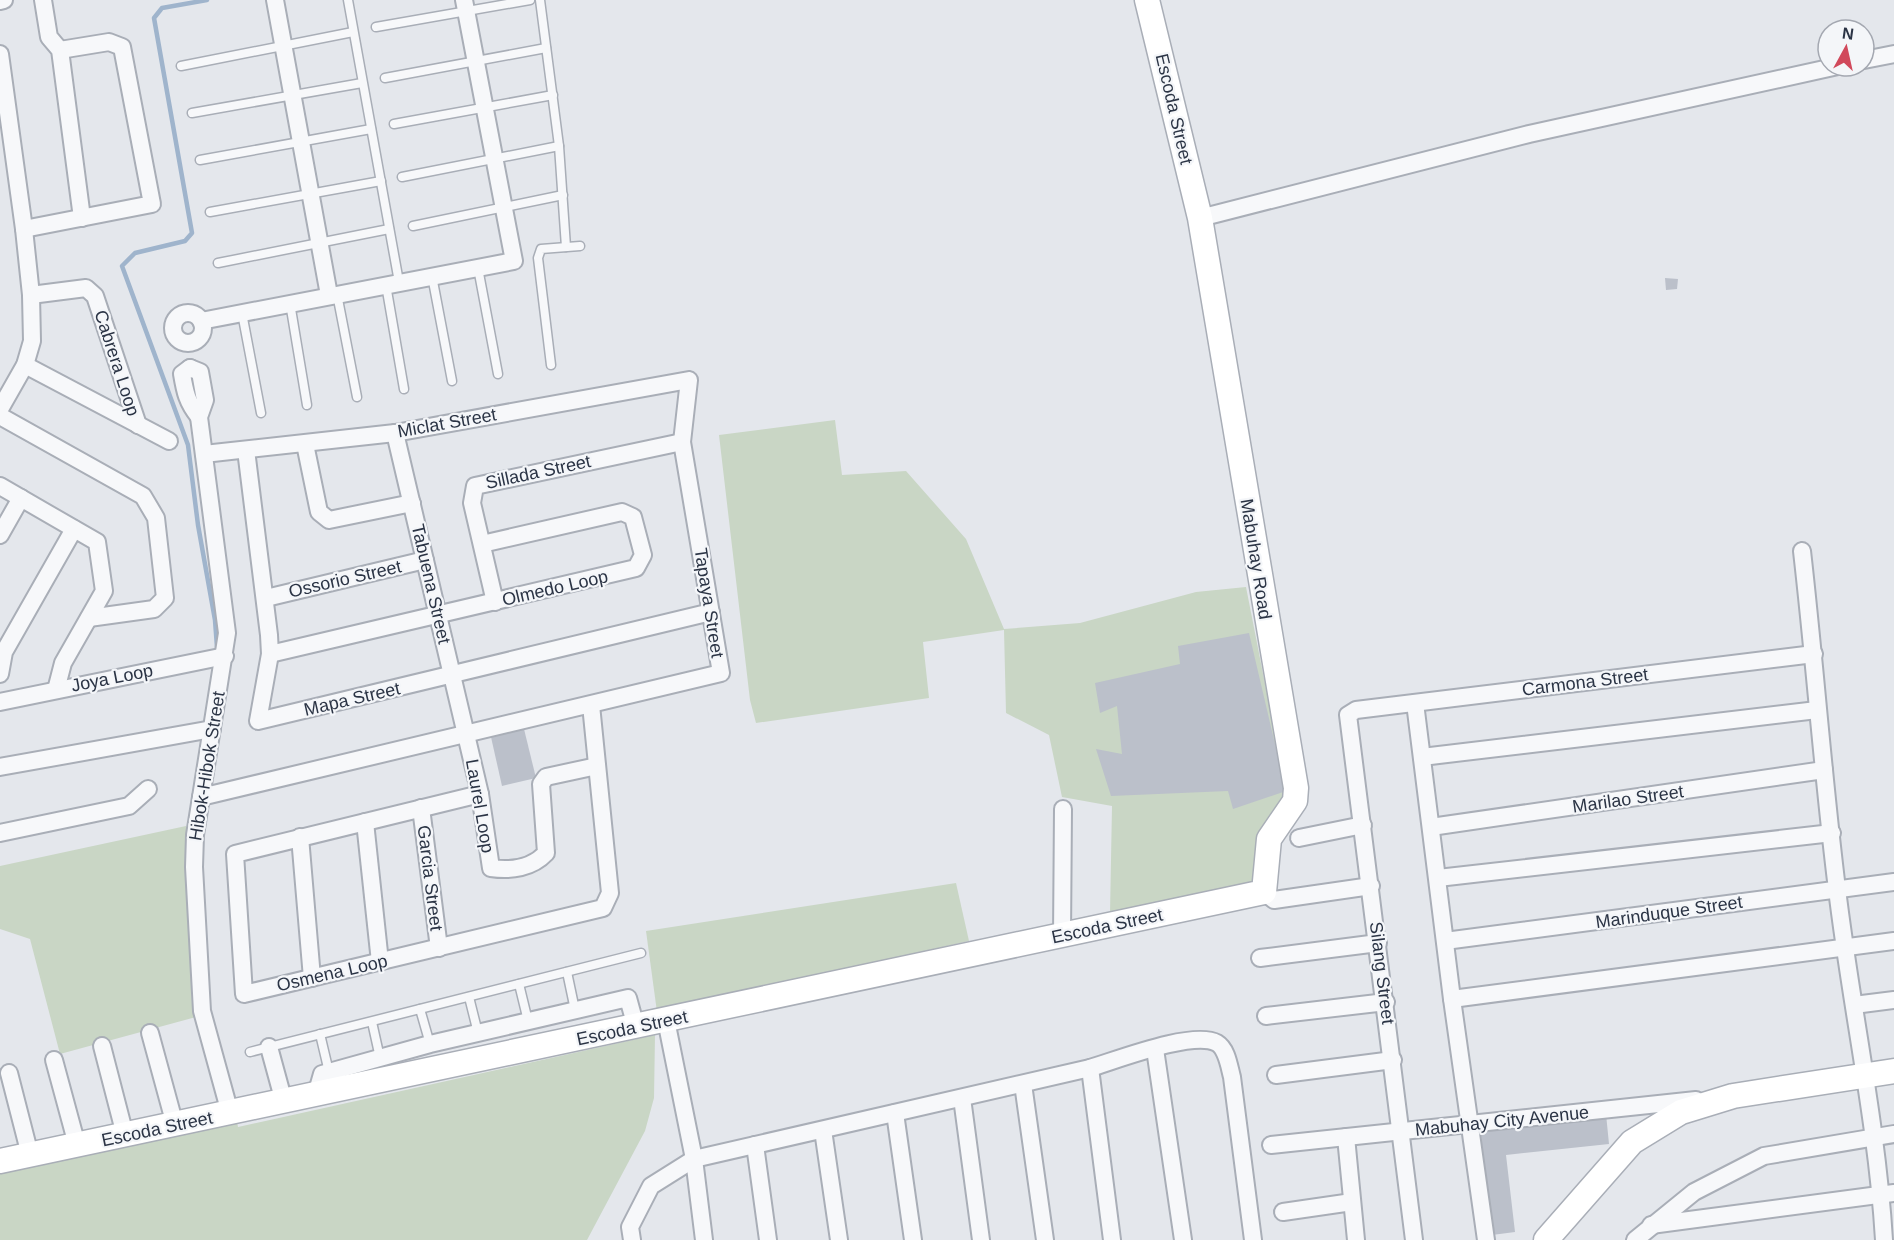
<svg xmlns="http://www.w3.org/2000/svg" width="1894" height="1240" viewBox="0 0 1894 1240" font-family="Arial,sans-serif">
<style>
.green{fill:#c9d6c5}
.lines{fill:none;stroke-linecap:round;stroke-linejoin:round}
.stream{stroke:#9fb4cc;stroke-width:4.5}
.building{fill:#bbc0ca}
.lane-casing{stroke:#a9aeb7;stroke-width:11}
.street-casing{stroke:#a9aeb7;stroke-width:20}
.secondary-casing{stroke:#a9aeb7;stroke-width:27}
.lane{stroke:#f7f8fa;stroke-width:8}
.street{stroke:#f7f8fa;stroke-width:16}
.secondary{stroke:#fff;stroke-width:24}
.labels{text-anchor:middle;stroke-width:4.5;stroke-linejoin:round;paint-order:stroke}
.street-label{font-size:18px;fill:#2b3445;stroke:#f4f6f9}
</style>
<rect width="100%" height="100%" fill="#e4e7ec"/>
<!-- green -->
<g class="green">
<path d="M835,420L842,475L906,471L966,539L1004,629L1080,623L1196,592L1246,587L1286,791L1274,816L1257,835V884L1110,914L1112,806L1062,797L1049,735L1006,713L1004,630L923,642L929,698L756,723L750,700L719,435Z"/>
<path d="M186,826L192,1006L196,1017L60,1054L30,939L0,929V866Z"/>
<path d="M956,883L969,941L657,1012L646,931Z"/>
<path d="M655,1035L654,1098L645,1131L587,1240H0V1170L237,1122L238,1127Z"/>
</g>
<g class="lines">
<!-- stream -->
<path class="stream" d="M207,0L162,8L154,18L192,233L185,241L135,253L122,266L188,445L198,525L215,620L217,647"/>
</g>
<!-- building -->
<g class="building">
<path d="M1665,278L1678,279L1677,289L1666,290Z"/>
<path d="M1249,633L1286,791L1233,809L1228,791L1111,796L1096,749L1122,754L1117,706L1100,713L1095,683L1180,664L1178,646Z"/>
<path d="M524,729L536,778L502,786L491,737Z"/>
<path d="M1606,1114L1609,1144L1506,1155L1515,1232L1492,1235L1480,1127Z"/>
</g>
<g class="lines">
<defs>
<g id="lane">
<path d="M348,0L399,282"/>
<path d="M540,0L559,146L566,247"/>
<path d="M376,27L530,0"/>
<path d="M181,66L353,32"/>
<path d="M385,78L546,48"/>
<path d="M192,113L362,83"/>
<path d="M394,124L553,95"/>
<path d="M200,160L371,129"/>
<path d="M402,177L559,146"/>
<path d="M210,212L381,181"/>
<path d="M413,226L563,195"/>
<path d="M218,263L389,229"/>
<path d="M478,268L498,374"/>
<path d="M432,276L452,381"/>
<path d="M386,285L404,389"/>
<path d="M337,294L357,397"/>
<path d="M290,303L307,405"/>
<path d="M242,313L261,413"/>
<path d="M551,365L538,258L541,249L580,246"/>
<path d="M567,972L575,1010"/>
<path d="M519,984L528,1021"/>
<path d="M469,997L478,1033"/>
<path d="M420,1009L430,1044"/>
<path d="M372,1022L380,1058"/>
<path d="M320,1034L329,1072"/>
<path d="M250,1052L641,953"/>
</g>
<g id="street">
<path d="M43,0L49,37L60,50L82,218"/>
<path d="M275,0L329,295"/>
<path d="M0,1L4,0"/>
<path d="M0,54L24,229L31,295L32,341L25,365L0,409"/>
<path d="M1864,60L1894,54"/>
<path d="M1200,218L1529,134L1838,66"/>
<path d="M24,229L152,204L122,47L109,42L60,50"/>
<path d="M31,295L86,288L95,296L138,425"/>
<circle cx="188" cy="328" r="15"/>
<path d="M201,321L514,261L464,0"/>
<path d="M25,365L169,441"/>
<path d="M190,368L200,372L205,400L199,417L227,633L195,835L194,867L202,1011L230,1113"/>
<path d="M190,368L182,374C185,392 187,402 199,417"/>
<path d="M0,416L143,496L156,518L165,598L154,609L89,618"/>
<path d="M395,433L480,794L491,868C511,871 532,868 546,853L541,784L546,777L597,766"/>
<path d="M305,444L319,512L329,520L412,503"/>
<path d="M246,450L269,635L270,654L258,721L711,612"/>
<path d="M0,486L97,542L104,591L63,663L56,690"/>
<path d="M0,535L21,498"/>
<path d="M1802,551C1815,664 1823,777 1837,889C1851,1007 1877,1122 1884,1240"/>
<path d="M266,598L425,560"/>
<path d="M495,602L472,503L475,486L682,442"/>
<path d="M270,654L636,568L643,555L633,517L622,512L482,544"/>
<path d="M0,674L4,652L74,529"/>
<path d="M0,702L225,656"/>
<path d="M1415,703L1452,999L1486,1240"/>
<path d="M1422,757L1817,710"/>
<path d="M0,767L212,729"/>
<path d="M480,794L235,854L244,994L603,908L610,893L591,705"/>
<path d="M201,797L721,673L682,442L689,380L395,433L204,454"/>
<path d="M421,808L439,948"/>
<path d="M365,822L380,962"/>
<path d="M1431,827L1824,770"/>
<path d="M0,833L129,806L148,789"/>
<path d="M300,837L312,978"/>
<path d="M1299,838L1363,825"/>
<path d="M1438,878L1832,833"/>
<path d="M1264,892L1274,900L1371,886"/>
<path d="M1062,936L1063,809"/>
<path d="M1445,941L1894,882"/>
<path d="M1260,958L1378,943"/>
<path d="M1452,999L1894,941"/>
<path d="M1854,1005L1894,1000"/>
<path d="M1266,1016L1386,1002"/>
<path d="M666,1020L694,1159L704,1240"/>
<path d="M150,1033L175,1125"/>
<path d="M102,1046L125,1135"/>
<path d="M269,1047L284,1102"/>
<path d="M1155,1049L1183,1240"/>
<path d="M54,1060L77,1145"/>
<path d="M1090,1068C1117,1060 1193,1030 1217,1043C1227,1049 1229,1066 1232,1077L1253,1240"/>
<path d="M9,1073L30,1155"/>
<path d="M1276,1075L1393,1060"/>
<path d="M1023,1084L1045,1240"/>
<path d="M316,1095L322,1074L329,1072L430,1044L628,998L636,1027"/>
<path d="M962,1098L981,1240"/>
<path d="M895,1113L913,1240"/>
<path d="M823,1130L839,1240"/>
<path d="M1346,1137L1356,1240"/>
<path d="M755,1145L768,1240"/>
<path d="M1271,1145L1696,1100"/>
<path d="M1283,1212L1352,1202"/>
<path d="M1651,1225L1894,1193"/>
<path d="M632,1240L630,1227L651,1186L694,1159L1090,1068L1112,1240"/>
<path d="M1414,1240L1348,715L1356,710L1814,654"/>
<path d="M1635,1240L1694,1192L1764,1156L1894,1134"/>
</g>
<g id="secondary">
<path d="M0,1161L1264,892L1269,839L1295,801L1296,788L1200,218L1147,0"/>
<path d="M1546,1240L1632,1142L1681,1112L1733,1096L1894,1071"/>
</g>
</defs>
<!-- lane casing -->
<use href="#lane" class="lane-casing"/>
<!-- street casing -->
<use href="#street" class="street-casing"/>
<!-- secondary casing -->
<use href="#secondary" class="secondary-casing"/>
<!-- lane -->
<use href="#lane" class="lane"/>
<!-- street -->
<use href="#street" class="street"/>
<!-- secondary -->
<use href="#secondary" class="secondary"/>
</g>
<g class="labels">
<!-- street labels -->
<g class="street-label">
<text transform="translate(1174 109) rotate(77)" y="6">Escoda Street</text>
<text transform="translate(117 363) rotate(72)" y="6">Cabrera Loop</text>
<text transform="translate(447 423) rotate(-10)" y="6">Miclat Street</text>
<text transform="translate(538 472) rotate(-12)" y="6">Sillada Street</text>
<text transform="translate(1256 559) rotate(81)" y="6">Mabuhay Road</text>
<text transform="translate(345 579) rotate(-13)" y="6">Ossorio Street</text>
<text transform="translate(431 584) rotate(77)" y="6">Tabuena Street</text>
<text transform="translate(555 588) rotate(-13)" y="6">Olmedo Loop</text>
<text transform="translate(709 603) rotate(81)" y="6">Tapaya Street</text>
<text transform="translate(112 678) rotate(-11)" y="6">Joya Loop</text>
<text transform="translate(1585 682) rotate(-7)" y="6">Carmona Street</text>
<text transform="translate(352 699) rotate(-13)" y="6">Mapa Street</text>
<text transform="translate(207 766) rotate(-81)" y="6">Hibok-Hibok Street</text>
<text transform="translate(1628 799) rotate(-8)" y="6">Marilao Street</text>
<text transform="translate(480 806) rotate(80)" y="6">Laurel Loop</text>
<text transform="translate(430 878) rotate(83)" y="6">Garcia Street</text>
<text transform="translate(1669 912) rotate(-8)" y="6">Marinduque Street</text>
<text transform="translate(1107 926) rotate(-12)" y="6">Escoda Street</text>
<text transform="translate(332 973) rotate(-13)" y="6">Osmena Loop</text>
<text transform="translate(1382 973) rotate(83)" y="6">Silang Street</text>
<text transform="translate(632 1028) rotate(-12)" y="6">Escoda Street</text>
<text transform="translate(1502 1121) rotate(-6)" y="6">Mabuhay City Avenue</text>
<text transform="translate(157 1129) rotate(-12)" y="6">Escoda Street</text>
</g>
</g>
<!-- north arrow -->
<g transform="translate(1846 48) rotate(8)"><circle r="28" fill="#f4f6f9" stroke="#a4a8b1" stroke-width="1.5"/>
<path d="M0-4.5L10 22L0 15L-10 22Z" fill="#d1495b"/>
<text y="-9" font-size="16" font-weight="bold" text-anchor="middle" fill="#2b3445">N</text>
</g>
</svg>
